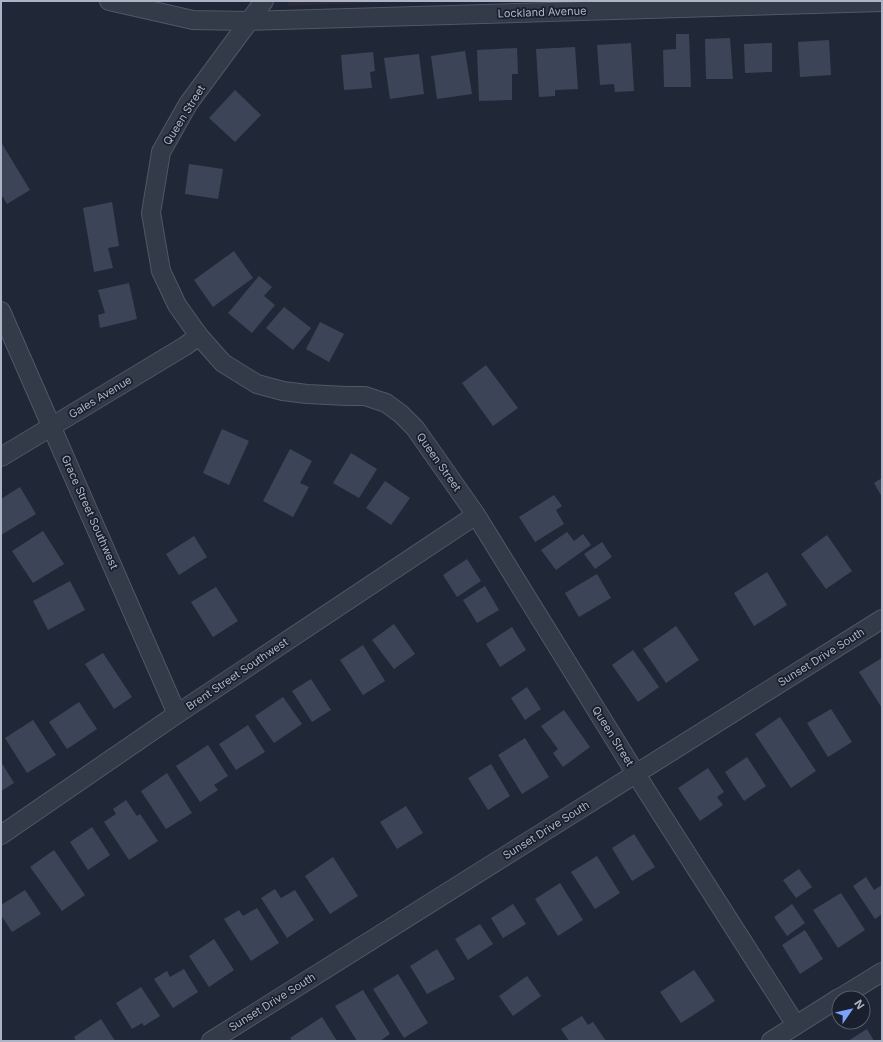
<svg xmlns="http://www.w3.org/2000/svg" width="883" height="1042" viewBox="0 0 883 1042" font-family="Inter,sans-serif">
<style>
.medical{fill:#2e2b39}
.building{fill:#3c4558}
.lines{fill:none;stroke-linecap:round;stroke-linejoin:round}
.minor-casing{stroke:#515766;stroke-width:20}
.minor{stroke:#333a48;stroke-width:18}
.labels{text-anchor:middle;stroke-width:3.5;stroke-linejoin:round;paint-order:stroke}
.street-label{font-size:11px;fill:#adb4c5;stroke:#191f2c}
</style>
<rect width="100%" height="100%" fill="#202837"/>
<!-- medical -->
<path class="medical" d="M287,1H406L288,6Z"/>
<!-- building -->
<g class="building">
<path d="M676,34H689L691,87H664L663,50L676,49Z"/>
<path d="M730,38L733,79H706L705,39Z"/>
<path d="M829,40L831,75L800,77L798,42Z"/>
<path d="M631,43L634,91L615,92L614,84L600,85L597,45Z"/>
<path d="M772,43V72L745,73L744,44Z"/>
<path d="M575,47L578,89L555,90V96L539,97L536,49Z"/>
<path d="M517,48L518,74H512V100L479,101L477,50Z"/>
<path d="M465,51L472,94L437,99L431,56Z"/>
<path d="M373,52L375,71L370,72L372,88L344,90L341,55Z"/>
<path d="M419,54L424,94L390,99L384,58Z"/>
<path d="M235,90L261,115L235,142L209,118Z"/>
<path d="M1,142L30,190L7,204L1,194Z"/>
<path d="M189,164L223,169L218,199L185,194Z"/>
<path d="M112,202L119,246L108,248L113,268L94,272L83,208Z"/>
<path d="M234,251L253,278L213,307L194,280Z"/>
<path d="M259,276L272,287L264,296L275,305L252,333L228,313Z"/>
<path d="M129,283L137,319L100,328L98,315L105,313L98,290Z"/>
<path d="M284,307L311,328L293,350L266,328Z"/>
<path d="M320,322L344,334L329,362L306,349Z"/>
<path d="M486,365L518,408L493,426L462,383Z"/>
<path d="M222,429L249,441L229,485L203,473Z"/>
<path d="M290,449L312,461L300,483L309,487L293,517L263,501Z"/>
<path d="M351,453L377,469L359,498L333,483Z"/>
<path d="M882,478V497L874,483Z"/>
<path d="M385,481L410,498L391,525L366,508Z"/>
<path d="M20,487L36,514L1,535V499Z"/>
<path d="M554,495L562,506L556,510L564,524L535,542L519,517Z"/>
<path d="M43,531L64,564L33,583L12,551Z"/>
<path d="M567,532L574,541L583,534L591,545L556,570L541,550Z"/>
<path d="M827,535L852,571L826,589L801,554Z"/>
<path d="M194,536L207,557L179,575L166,554Z"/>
<path d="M602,542L612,557L595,569L584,554Z"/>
<path d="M467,559L481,581L457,597L443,575Z"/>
<path d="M767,572L787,605L754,626L734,593Z"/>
<path d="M597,574L611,598L579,617L565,593Z"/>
<path d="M70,581L85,610L48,630L33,601Z"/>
<path d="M485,586L499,610L477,623L463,600Z"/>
<path d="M216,587L238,621L213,637L191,602Z"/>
<path d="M394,624L415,654L394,669L372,640Z"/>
<path d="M676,626L699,660L666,683L643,649Z"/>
<path d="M512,627L526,650L500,667L486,644Z"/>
<path d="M363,645L385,681L363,695L340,660Z"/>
<path d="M633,650L659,687L638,702L612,665Z"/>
<path d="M103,653L132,697L114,709L85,664Z"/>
<path d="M882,658V708L859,672Z"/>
<path d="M311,679L331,710L312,722L292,691Z"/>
<path d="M527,687L541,709L525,720L511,698Z"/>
<path d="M283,697L302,724L274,743L255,716Z"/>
<path d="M79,702L97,729L67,749L49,722Z"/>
<path d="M831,709L852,742L828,757L807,723Z"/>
<path d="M564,710L590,747L563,767L553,753L558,749L541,726Z"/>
<path d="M780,717L816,771L791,788L755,734Z"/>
<path d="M33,720L56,755L27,773L5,738Z"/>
<path d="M248,725L265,752L236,770L219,744Z"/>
<path d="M525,738L549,777L522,794L498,755Z"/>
<path d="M208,745L228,776L214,785L218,790L200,802L176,766Z"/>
<path d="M747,757L766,786L744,801L725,772Z"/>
<path d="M1,762L14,783L1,791Z"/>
<path d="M491,764L510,796L488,810L468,778Z"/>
<path d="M708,768L724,792L717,797L723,805L700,821L678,788Z"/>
<path d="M167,773L192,813L166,829L141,791Z"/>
<path d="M126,800L137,816L140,814L158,841L129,860L104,822L116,814L113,809Z"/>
<path d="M406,806L423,833L397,849L380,822Z"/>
<path d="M92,827L110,855L88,870L70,842Z"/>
<path d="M634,834L655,867L632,881L612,848Z"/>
<path d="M54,850L85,895L62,911L30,867Z"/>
<path d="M597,856L620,893L595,909L571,872Z"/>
<path d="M333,857L358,896L330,914L305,876Z"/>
<path d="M799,869L812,887L796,898L783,880Z"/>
<path d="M866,877L874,890L882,885V914L875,919L853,886Z"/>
<path d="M560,883L583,920L558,936L535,899Z"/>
<path d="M275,889L281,898L295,890L314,920L287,938L261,898Z"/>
<path d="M25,890L41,914L12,932L1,915V905Z"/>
<path d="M841,893L865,930L838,948L813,910Z"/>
<path d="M513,904L526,924L503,938L491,918Z"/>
<path d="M792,904L805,923L787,936L774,917Z"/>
<path d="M257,908L279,943L251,961L224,919L239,910L243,916Z"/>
<path d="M480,924L493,944L468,960L455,939Z"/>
<path d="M805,930L823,959L800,974L782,945Z"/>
<path d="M214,939L234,970L209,987L189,956Z"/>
<path d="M437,949L455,979L427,994L410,966Z"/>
<path d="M184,969L198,992L173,1008L154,979L167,971L170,977Z"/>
<path d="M694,970L715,1001L681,1023L660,992Z"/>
<path d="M398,974L428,1023L404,1038L373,989Z"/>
<path d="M527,976L541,996L513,1016L499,996Z"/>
<path d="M141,987L160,1016L144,1026L142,1023L132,1029L116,1003Z"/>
<path d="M363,990L390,1034L380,1041H367V1040L357,1041L335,1006Z"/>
<path d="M582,1016L588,1025L593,1022L606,1041H569L561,1029Z"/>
<path d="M322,1017L337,1041H292L290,1038Z"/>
<path d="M101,1019L115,1041H76L74,1037Z"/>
<path d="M867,1029L874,1041H848Z"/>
</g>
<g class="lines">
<defs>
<g id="minor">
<path d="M109,1L193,20L249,21L882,2"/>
<path d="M264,1L188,104L161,152L151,213L161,271L177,305L199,336L223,363L257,384L283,391L307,394L347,396H365L386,403L401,414L415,428L476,515L646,790L796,1025"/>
<path d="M1,311L177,714"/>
<path d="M1,457L185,346L199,336"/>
<path d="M1,835L177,714L476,515"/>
<path d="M840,998L882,972"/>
<path d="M211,1041L882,619"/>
<path d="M771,1041L839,998"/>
</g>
</defs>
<!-- minor casing -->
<use href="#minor" class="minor-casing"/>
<!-- minor -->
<use href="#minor" class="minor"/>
</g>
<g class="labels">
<!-- street labels -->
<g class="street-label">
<text transform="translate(542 12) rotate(-2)" y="4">Lockland Avenue</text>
<text transform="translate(184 115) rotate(-58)" y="4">Queen Street</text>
<text transform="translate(100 397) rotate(-31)" y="4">Gales Avenue</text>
<text transform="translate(439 462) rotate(55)" y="4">Queen Street</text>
<text transform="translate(90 512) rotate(66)" y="4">Grace Street Southwest</text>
<text transform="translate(821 657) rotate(-32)" y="4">Sunset Drive South</text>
<text transform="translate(237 674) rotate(-34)" y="4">Brent Street Southwest</text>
<text transform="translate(613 736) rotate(58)" y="4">Queen Street</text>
<text transform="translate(546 830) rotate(-32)" y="4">Sunset Drive South</text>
<text transform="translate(272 1002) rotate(-32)" y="4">Sunset Drive South</text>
</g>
</g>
<!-- border -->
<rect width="883" height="1042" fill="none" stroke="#adb4c5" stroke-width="4"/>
<!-- north arrow -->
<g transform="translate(851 1010) rotate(56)"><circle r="19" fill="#191f2c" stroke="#545b69"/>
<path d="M0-3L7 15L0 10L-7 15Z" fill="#7ea2f9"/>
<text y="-6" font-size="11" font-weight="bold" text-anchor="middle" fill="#adb4c5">N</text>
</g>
</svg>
